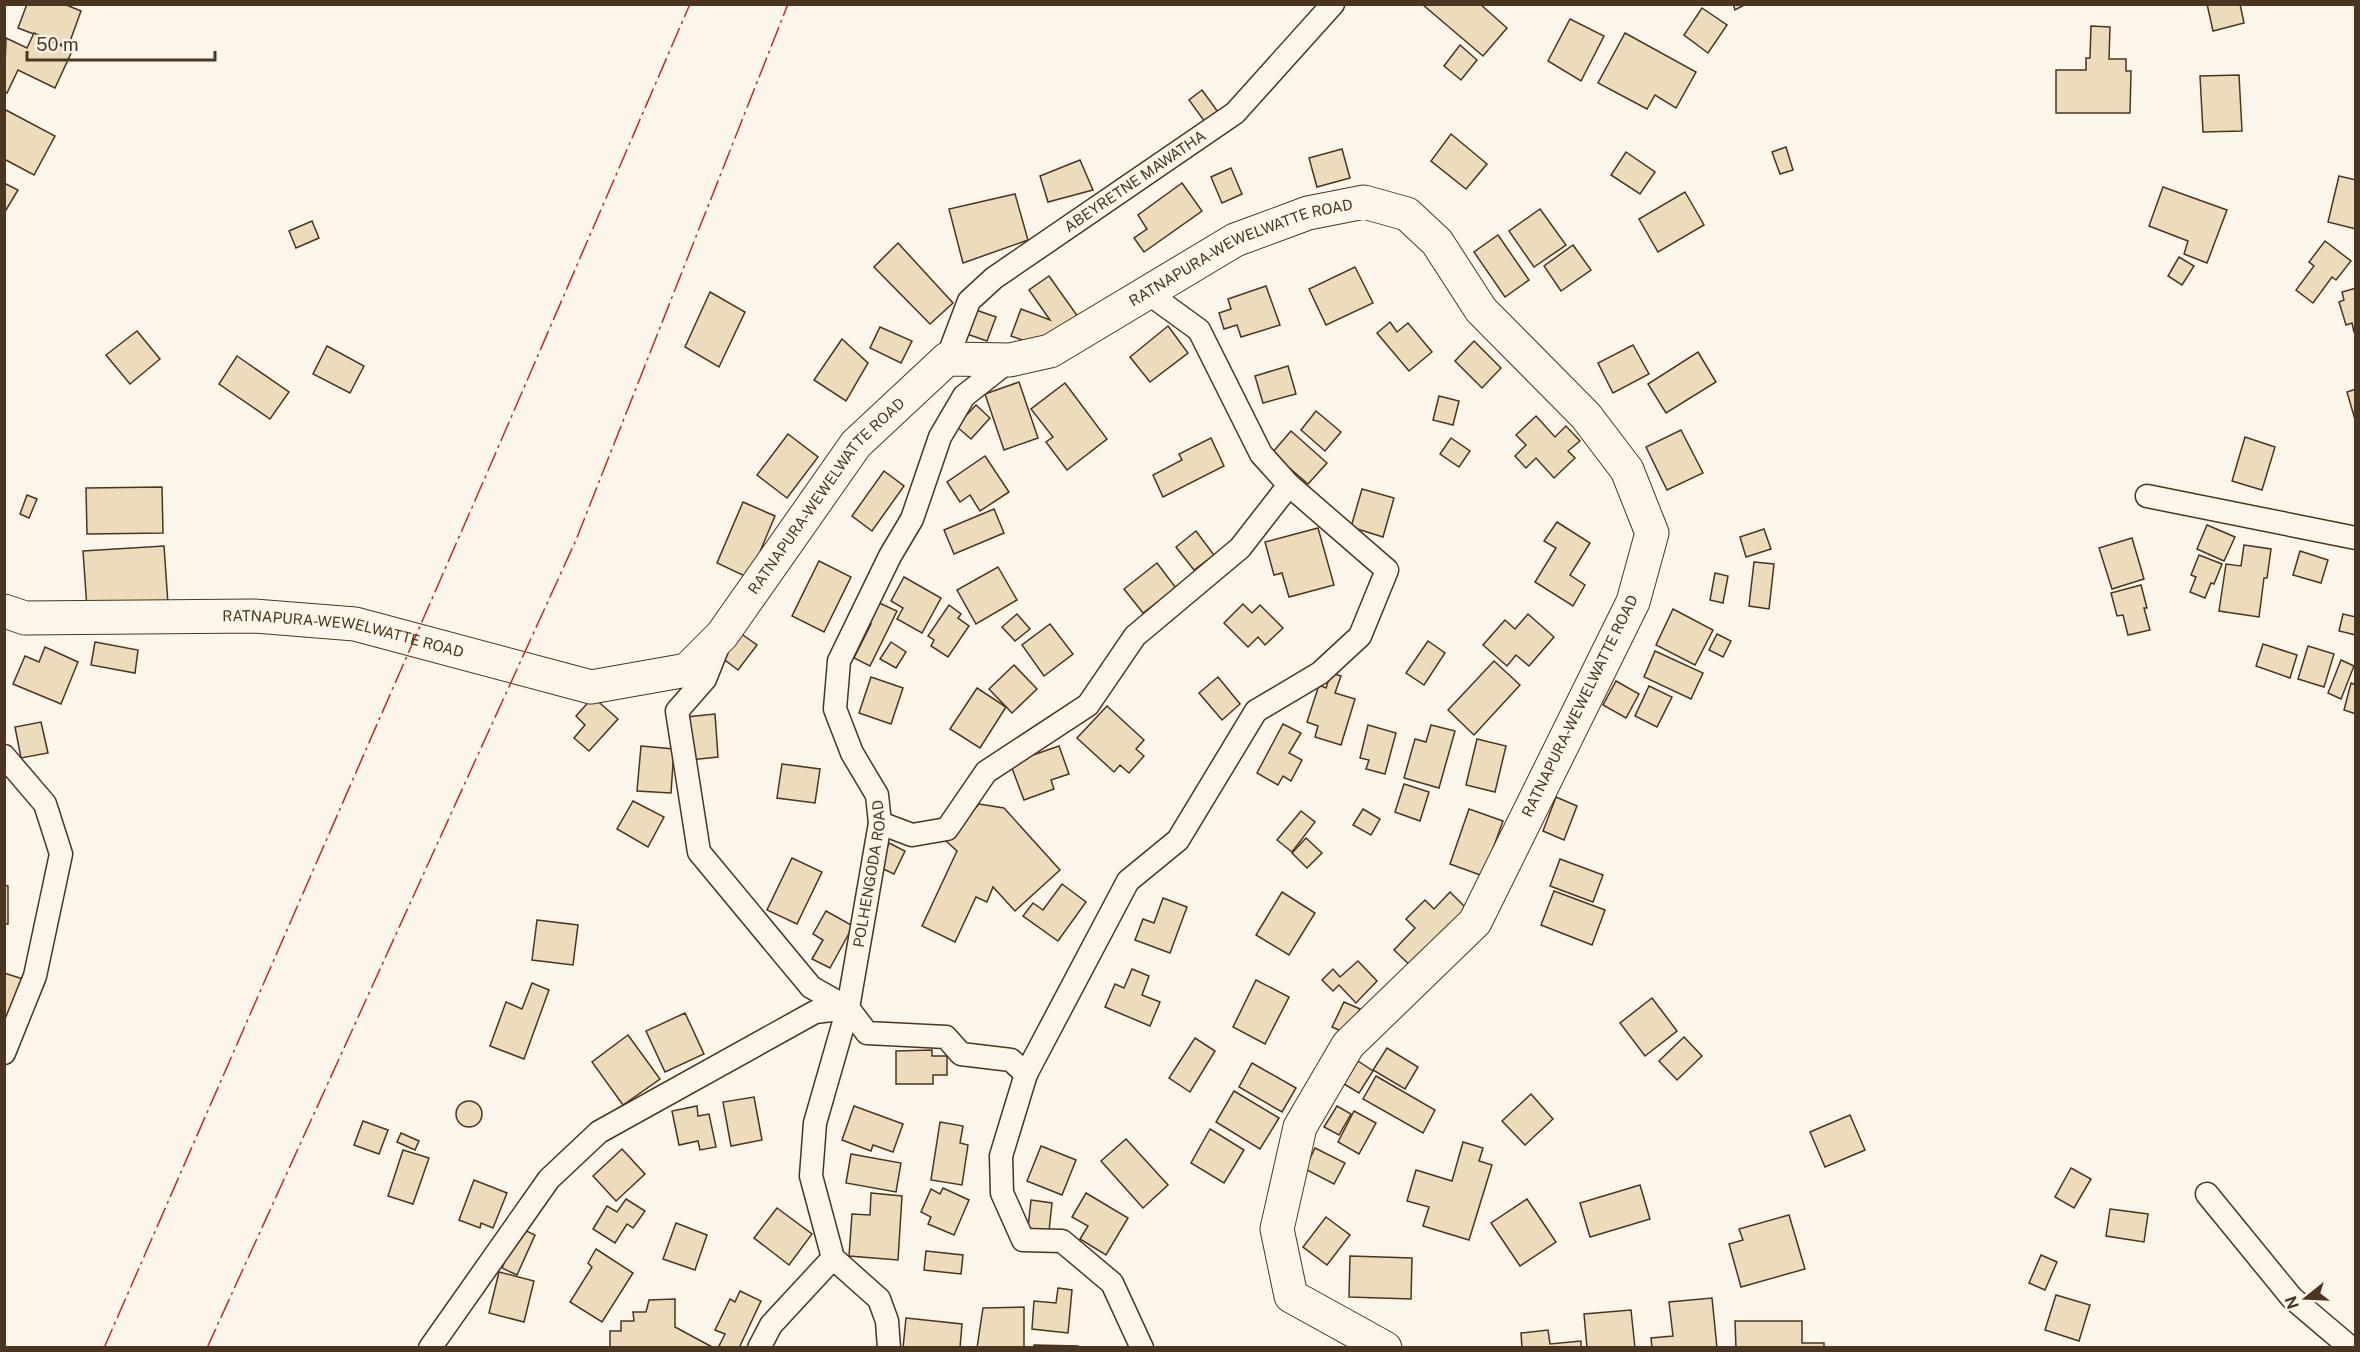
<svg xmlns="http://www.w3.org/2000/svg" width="2360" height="1352" viewBox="0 0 2360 1352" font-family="'Public Sans',sans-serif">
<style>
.building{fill:#ecdcbc;stroke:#4a3520;stroke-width:1.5}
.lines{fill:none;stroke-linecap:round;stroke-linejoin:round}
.minor-casing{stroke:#4a3520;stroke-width:25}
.primary-casing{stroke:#4a3520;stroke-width:35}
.minor{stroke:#fbf6e9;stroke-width:22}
.primary{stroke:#fbf6e9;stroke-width:33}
.power{stroke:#c62828;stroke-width:1.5;stroke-dasharray:21 4.5 3 4.5;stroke-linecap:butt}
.labels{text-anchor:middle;stroke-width:4.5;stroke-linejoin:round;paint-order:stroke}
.street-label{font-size:15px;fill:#4a3520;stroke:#fbf6e9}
</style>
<rect width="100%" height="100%" fill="#fbf6e9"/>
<!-- building -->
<g class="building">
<path d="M27,4H64L81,11L68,47L18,28Z"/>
<path d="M1422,4H1480L1507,28L1483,56Z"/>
<path d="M1733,4H1746L1735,10Z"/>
<path d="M2207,4H2240L2244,23L2213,31Z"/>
<path d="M1702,8L1727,25L1708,53L1684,35Z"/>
<path d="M1570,19L1604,36L1581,81L1548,61Z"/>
<path d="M2091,26L2110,27L2109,59H2126V71H2131L2130,113H2056V70H2086V58H2090Z"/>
<path d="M34,33L72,51L55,88L18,70L7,93L4,92L6,38L27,48Z"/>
<path d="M1625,33L1696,72L1676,108L1655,95L1647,109L1598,83Z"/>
<path d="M1460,45L1477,60L1461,80L1444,66Z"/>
<path d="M2239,75L2242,131L2203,132L2200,76Z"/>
<path d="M1202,90L1218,112L1205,122L1189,100Z"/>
<path d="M4,109L55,136L34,175L4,159Z"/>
<path d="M1451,134L1487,164L1466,189L1431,161Z"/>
<path d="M1786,147L1793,170L1780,174L1772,152Z"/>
<path d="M1342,149L1350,178L1317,187L1309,158Z"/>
<path d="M1626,152L1655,172L1640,194L1611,175Z"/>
<path d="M1080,160L1093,190L1048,202L1040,176Z"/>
<path d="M1231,168L1242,194L1222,203L1211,177Z"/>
<path d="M2339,176L2356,180V229L2328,222Z"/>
<path d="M4,183L18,190L6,210L4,209Z"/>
<path d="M1182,183L1202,211L1144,252L1134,238L1147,229L1138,215Z"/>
<path d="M2163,187L2227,210L2207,263L2184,254L2188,241L2149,226Z"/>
<path d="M1685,192L1704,225L1658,252L1639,219Z"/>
<path d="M1015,194L1028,240L963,263L949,209Z"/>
<path d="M1540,209L1566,245L1534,267L1509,231Z"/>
<path d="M312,221L319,238L296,248L289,231Z"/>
<path d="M1498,235L1529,280L1505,297L1474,252Z"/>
<path d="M2325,241L2351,261L2336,280L2332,277L2313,303L2296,290L2314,266L2309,262Z"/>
<path d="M898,243L953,303L930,324L874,267Z"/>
<path d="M1573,245L1591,270L1561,291L1544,266Z"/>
<path d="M2179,257L2194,266L2182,285L2168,276Z"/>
<path d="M1355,267L1373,303L1326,325L1309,289Z"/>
<path d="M1049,276L1081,321L1044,348L1011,336L1021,309L1050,320L1029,290Z"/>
<path d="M1266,286L1280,325L1241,337L1237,325L1224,329L1219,313L1231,309L1228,299Z"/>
<path d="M2356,288V332H2354L2352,323L2346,325L2339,302L2344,300L2342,292Z"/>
<path d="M710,292L745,312L719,367L685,347Z"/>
<path d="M976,310L996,317L987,341L967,334Z"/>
<path d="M1390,322L1397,332L1408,323L1432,352L1409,371L1377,333Z"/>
<path d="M1168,326L1188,353L1150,382L1130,357Z"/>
<path d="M880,327L912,341L901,363L870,348Z"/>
<path d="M137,331L160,359L130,384L106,355Z"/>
<path d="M842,339L868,363L846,401L814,380Z"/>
<path d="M1474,341L1501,368L1482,388L1455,361Z"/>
<path d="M1633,345L1649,374L1613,393L1598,363Z"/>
<path d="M327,346L364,366L350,393L313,374Z"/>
<path d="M1698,352L1716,382L1666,413L1648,384Z"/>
<path d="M237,356L289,392L270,419L219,384Z"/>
<path d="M1288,366L1296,394L1263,403L1255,376Z"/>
<path d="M1019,382L1038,438L1004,450L985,394Z"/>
<path d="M1065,383L1107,439L1067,470L1046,442L1053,437L1031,409Z"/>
<path d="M2356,389V423L2347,392Z"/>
<path d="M1439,396L1459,401L1453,425L1433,420Z"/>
<path d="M976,405L990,418L971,439L956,426Z"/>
<path d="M1316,411L1341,432L1325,451L1301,430Z"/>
<path d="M1536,416L1555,437L1566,426L1580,441L1568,451L1575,458L1554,478L1536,458L1526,468L1515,456L1526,445L1516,435Z"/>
<path d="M1681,430L1703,473L1667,490L1646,447Z"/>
<path d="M1291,431L1327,463L1308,484L1272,453Z"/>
<path d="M788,434L818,457L787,498L757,475Z"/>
<path d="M2245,437L2275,447L2262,490L2232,481Z"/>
<path d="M1211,438L1224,466L1163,497L1153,475L1182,460L1179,454Z"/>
<path d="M1451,438L1470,451L1459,467L1440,454Z"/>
<path d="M985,456L1009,492L980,511L970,495L960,502L947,482Z"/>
<path d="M884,471L904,486L872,531L852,516Z"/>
<path d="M162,487L163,533L87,534L86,488Z"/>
<path d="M1362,489L1394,498L1383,537L1351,527Z"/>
<path d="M27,495L37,499L29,518L20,514Z"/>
<path d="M743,502L775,516L749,578L717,563Z"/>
<path d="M994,509L1004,533L954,554L944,530Z"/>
<path d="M1557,522L1590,543L1570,575L1585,585L1573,606L1535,582L1556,548L1544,541Z"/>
<path d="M2207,525L2235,537L2224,561L2197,549Z"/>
<path d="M1318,528L1334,585L1289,597L1282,573L1274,575L1265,542Z"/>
<path d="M1764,529L1771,549L1746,557L1740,537Z"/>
<path d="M1196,531L1214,555L1194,570L1176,547Z"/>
<path d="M2132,538L2144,579L2112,589L2099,548Z"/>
<path d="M2244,545L2271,549L2267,578H2264L2259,617L2219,611L2226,564L2241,566Z"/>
<path d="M164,546L168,604L87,609L83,551Z"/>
<path d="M2300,551L2328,560L2321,583L2293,575Z"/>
<path d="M2199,555L2222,564L2214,584L2211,583L2205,598L2190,592L2196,577L2191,575Z"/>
<path d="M819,561L851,577L824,632L792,616Z"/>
<path d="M1754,562L1774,564L1769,609L1749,606Z"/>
<path d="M1157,563L1176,588L1143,613L1124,589Z"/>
<path d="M998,567L1017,600L976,624L957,590Z"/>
<path d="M1715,573L1728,576L1723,603L1710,600Z"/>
<path d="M904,577L941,598L922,633L897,619L903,608L891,601Z"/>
<path d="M2141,585L2147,608H2144L2150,630L2128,635L2123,615L2117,616L2111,593Z"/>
<path d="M877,602L897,611L870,666L854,658L871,624L866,622Z"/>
<path d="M1243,604L1252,613L1260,605L1283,628L1265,645L1258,637L1248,647L1224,623Z"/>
<path d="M949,605L961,614L958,618L969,626L948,657L931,646L934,640L928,636Z"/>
<path d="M1673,609L1713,630L1695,665L1656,645Z"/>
<path d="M1017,614L1030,629L1015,641L1002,627Z"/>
<path d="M1528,614L1554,637L1529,666L1516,655L1507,666L1483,645L1505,620L1515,629Z"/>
<path d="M2343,614L2356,617V635L2339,631Z"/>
<path d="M1050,624L1073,654L1044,676L1022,645Z"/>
<path d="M740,633L757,645L738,670L721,657Z"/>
<path d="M1717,634L1731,641L1723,657L1709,650Z"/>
<path d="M1428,641L1445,653L1424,685L1406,673Z"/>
<path d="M95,642L138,650L135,673L91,665Z"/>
<path d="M891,642L906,652L896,668L880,659Z"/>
<path d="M2263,644L2297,655L2290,678L2256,666Z"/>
<path d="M2308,646L2334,654L2324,687L2298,679Z"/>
<path d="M45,647L78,662L61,704L13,684L25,656L39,662Z"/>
<path d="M1655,651L1703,673L1691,699L1644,677Z"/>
<path d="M2341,660L2354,666L2341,699L2328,693Z"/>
<path d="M1494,661L1520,685L1474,735L1448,710Z"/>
<path d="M1014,665L1037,689L1012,713L989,689Z"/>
<path d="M1331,673L1341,676L1335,693L1355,699L1341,745L1315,737L1318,726L1307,722L1319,685L1326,688Z"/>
<path d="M871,677L903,688L891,724L859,713Z"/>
<path d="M1218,677L1240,704L1222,720L1199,693Z"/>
<path d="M1616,681L1639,694L1626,718L1603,705Z"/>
<path d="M2351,683L2356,685V714L2344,710Z"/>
<path d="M1649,686L1672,697L1657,727L1635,716Z"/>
<path d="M977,688L1006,707L980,748L950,729Z"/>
<path d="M593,697L618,719L589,751L574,738L585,725L576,716Z"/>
<path d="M1107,706L1144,740L1136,749L1144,756L1129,773L1120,765L1114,772L1077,738Z"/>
<path d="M715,714L718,757L690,760L686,717Z"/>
<path d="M41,722L48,753L21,758L15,727Z"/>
<path d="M1283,724L1301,733L1289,753L1302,760L1291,781L1283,776L1278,785L1257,773Z"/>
<path d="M1368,725L1396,733L1385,774L1366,769L1369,760L1360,758Z"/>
<path d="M1431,725L1455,731L1439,788L1404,778L1415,739L1426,742Z"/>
<path d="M1477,739L1506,746L1495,792L1466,785Z"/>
<path d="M641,746L674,749L671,793L637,791Z"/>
<path d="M1059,746L1069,774L1051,780L1054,789L1024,800L1010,763Z"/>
<path d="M782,764L820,769L815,803L777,798Z"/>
<path d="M1404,784L1429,792L1420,821L1395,812Z"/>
<path d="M1556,797L1577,806L1564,840L1543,831Z"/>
<path d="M633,801L664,817L648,847L617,829Z"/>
<path d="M979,804L1004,808L1060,870L1015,911L993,887L987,902L976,897L955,942L922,926L957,851L946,841Z"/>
<path d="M1363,809L1380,819L1371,835L1353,825Z"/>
<path d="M1469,809L1503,821L1483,876L1450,864Z"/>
<path d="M1301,811L1315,822L1292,852L1277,840Z"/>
<path d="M1306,838L1322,853L1307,868L1292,853Z"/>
<path d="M889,843L905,851L894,874L879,867Z"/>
<path d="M792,858L822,872L797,924L767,910Z"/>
<path d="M1560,859L1603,875L1593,902L1550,886Z"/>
<path d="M1062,884L1086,902L1058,941L1023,916L1033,903L1043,910Z"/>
<path d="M4,885L8,886V924H4Z"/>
<path d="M1554,891L1605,910L1592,945L1541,925Z"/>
<path d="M1282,892L1315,913L1289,955L1256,935Z"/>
<path d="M1450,892L1469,911L1414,969L1394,950L1415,928L1406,919L1425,900L1434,909Z"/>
<path d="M1163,898L1187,907L1170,953L1135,940L1143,919L1154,923Z"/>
<path d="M826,911L853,926L830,968L812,959L823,940L813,934Z"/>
<path d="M537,920L578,925L573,965L532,960Z"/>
<path d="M1358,961L1377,981L1356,1003L1339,985L1333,991L1322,980L1333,969L1340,977Z"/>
<path d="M1132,969L1149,976L1142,995L1160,1002L1150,1026L1105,1007L1115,984L1124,988Z"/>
<path d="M4,973L23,979L4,1035Z"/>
<path d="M1256,980L1289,997L1265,1044L1233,1027Z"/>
<path d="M532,983L549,990L524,1059L490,1046L506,1002L522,1009Z"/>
<path d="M1652,998L1677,1031L1645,1056L1620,1023Z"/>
<path d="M1344,1002L1360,1009L1348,1034L1332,1027Z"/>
<path d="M685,1013L704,1054L665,1072L646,1031Z"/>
<path d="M628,1035L660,1079L623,1105L592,1062Z"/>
<path d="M1684,1037L1702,1056L1677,1080L1659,1061Z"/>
<path d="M1195,1038L1215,1051L1190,1092L1169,1078Z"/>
<path d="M1387,1048L1418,1067L1405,1089L1373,1070Z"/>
<path d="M932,1050V1056H947V1075H933V1084H896V1051Z"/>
<path d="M1358,1061L1373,1071L1359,1093L1344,1084Z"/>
<path d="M1252,1063L1296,1088L1282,1112L1239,1087Z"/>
<path d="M1376,1076L1435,1110L1423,1133L1363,1099Z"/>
<path d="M1234,1091L1279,1118L1260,1149L1216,1122Z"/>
<path d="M1531,1094L1553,1119L1525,1145L1502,1121Z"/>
<path d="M754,1097L762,1140L731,1146L723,1102Z"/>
<circle cx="469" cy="1114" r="13"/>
<path d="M697,1106L698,1116L709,1114L716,1147L700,1150L698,1141L679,1145L672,1111Z"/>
<path d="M854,1106L903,1124L893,1152L873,1145L871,1151L842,1140Z"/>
<path d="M1337,1106L1351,1114L1339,1135L1324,1127Z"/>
<path d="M1354,1111L1376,1123L1359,1154L1338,1142Z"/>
<path d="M1850,1115L1865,1150L1825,1167L1810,1132Z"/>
<path d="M363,1121L388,1130L379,1154L354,1145Z"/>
<path d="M940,1122L963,1126L960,1143L968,1145L962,1185L931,1180Z"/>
<path d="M1210,1129L1244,1150L1224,1183L1191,1163Z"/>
<path d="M401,1133L419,1141L415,1150L397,1142Z"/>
<path d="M1126,1139L1168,1185L1143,1208L1101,1161Z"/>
<path d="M1463,1142L1483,1148L1479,1161L1492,1165L1469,1240L1423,1226L1429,1207L1407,1201L1416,1170L1452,1181Z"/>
<path d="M1041,1146L1076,1160L1062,1195L1027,1181Z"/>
<path d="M1315,1148L1345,1163L1334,1184L1305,1169Z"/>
<path d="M622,1149L645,1174L616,1201L593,1176Z"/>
<path d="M403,1150L429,1158L413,1204L388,1196Z"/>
<path d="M851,1154L901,1163L896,1192L846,1183Z"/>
<path d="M2071,1168L2091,1179L2074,1208L2055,1197Z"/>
<path d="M474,1180L507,1193L493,1228L481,1223L480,1228L459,1220Z"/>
<path d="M1640,1185L1650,1219L1590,1237L1580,1203Z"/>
<path d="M943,1188L969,1200L954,1235L928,1224L931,1217L921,1212L931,1189L940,1194Z"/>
<path d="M871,1193L902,1196L898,1260L849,1256L852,1214L870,1215Z"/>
<path d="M1086,1193L1128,1218L1106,1255L1080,1239L1088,1226L1072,1217Z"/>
<path d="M626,1199L645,1211L633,1228L627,1224L615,1243L593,1229L607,1206L617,1212Z"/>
<path d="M1527,1199L1556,1242L1520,1266L1491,1223Z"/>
<path d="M1031,1200L1052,1203L1049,1231L1028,1228Z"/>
<path d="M777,1208L812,1234L789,1265L754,1238Z"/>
<path d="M2110,1209L2148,1214L2144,1242L2106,1236Z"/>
<path d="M1789,1215L1805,1269L1741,1287L1729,1244L1743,1240L1739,1229Z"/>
<path d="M1326,1217L1350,1235L1327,1265L1303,1247Z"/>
<path d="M676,1223L707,1235L695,1270L663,1259Z"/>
<path d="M520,1228L535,1235L517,1275L502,1268Z"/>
<path d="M596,1249L633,1273L602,1322L570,1302L592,1267L588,1263Z"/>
<path d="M926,1251L963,1255L961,1274L924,1270Z"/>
<path d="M2041,1255L2057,1262L2045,1290L2029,1283Z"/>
<path d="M1350,1256L1412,1258L1411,1299L1349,1297Z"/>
<path d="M499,1272L534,1281L524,1322L489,1313Z"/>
<path d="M1058,1288L1072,1290L1068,1333L1032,1329L1034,1301L1056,1303Z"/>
<path d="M740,1291L761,1301L739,1348H723L719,1346L725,1334L715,1330L730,1299L735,1302Z"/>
<path d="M2056,1295L2090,1305L2079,1341L2045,1330Z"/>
<path d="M1712,1298L1717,1348H1652L1651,1338L1673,1336L1669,1302Z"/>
<path d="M675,1299V1327L714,1348H610V1331H621V1321H634L633,1312H646L649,1300Z"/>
<path d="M1024,1307V1348H977L983,1308Z"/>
<path d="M1631,1310L1635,1348H1587L1584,1314Z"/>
<path d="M906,1318L962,1324L960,1348H903Z"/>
<path d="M1735,1321H1802V1343H1824V1348H1736Z"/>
<path d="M1548,1330L1550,1344L1581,1341V1348H1522L1521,1333Z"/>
<path d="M1034,1345L1078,1346V1348H1034Z"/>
</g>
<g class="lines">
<defs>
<g id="minor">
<path id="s1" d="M947,359L969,301L994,278L1235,113L1333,4"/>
<path d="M2147,496L2356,538"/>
<path d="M719,644L705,679L677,711L699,852L811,987L848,1008L867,1033L946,1037L961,1054L1011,1060L1026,1074L1001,1156L1002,1193L1023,1240L1062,1241L1112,1283L1142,1348"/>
<path d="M4,756L45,804L61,854L35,976L4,1053"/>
<path d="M880,823L912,835L947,829L986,772L1088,705L1135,636L1240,548L1289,485"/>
<path d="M1026,1074L1128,881L1178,840L1256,711L1320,673L1360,636L1387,570L1289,485L1261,454L1199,330L1148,293"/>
<path d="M2207,1194L2292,1298L2351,1348"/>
<path d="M430,1348L549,1179L599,1132L815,1012L848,1008"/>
<path d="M759,1348L771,1325L833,1258"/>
<path id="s2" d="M889,1348L887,1321L879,1299L833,1258L811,1176L815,1123L848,1008L880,823L877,795L852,753L835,709L839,661L890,556L912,519L940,437L964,396L1010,360"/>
</g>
<g id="primary">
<path id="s3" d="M4,611L25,618L254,616L355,624L591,687L687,670L722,635L856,444L947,359L1010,360L1050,351L1235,240L1308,213L1364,202L1407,214L1437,242L1481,310L1586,416L1627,470L1652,533L1633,602L1475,922L1348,1045L1300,1127L1277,1229L1291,1296L1385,1348"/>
</g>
</defs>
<!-- minor casing -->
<use href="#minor" class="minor-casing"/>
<!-- primary casing -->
<use href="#primary" class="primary-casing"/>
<!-- minor -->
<use href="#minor" class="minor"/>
<!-- primary -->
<use href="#primary" class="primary"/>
<!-- power -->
<g class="power">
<path d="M104,1348L484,480L690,4"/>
<path d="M207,1348L576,540L788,4"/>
</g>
</g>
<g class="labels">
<!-- street labels -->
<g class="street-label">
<text dy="5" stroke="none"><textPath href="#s1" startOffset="267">ABEYRETNE MAWATHA</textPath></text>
<text dy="5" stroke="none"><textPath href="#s3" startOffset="1422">RATNAPURA-WEWELWATTE ROAD</textPath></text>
<text dy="5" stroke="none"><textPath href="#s3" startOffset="918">RATNAPURA-WEWELWATTE ROAD</textPath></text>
<text dy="5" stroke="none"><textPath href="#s3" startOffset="342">RATNAPURA-WEWELWATTE ROAD</textPath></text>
<text transform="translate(1580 706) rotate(-64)" y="5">RATNAPURA-WEWELWATTE ROAD</text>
<text dy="5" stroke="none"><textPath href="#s2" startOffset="506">POLHENGODA ROAD</textPath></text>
</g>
</g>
<!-- border -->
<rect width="2360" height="1352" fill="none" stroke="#4a3520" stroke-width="12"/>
<!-- north arrow -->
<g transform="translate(2306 1298) rotate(252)" stroke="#fbf6e9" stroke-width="4.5" paint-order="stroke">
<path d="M0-4.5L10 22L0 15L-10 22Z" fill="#4a3520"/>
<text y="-9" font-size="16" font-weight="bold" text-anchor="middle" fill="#4a3520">N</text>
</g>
<!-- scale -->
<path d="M27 51v9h188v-9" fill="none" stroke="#4a3520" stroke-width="3"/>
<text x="36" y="51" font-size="18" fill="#4a3520" stroke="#fbf6e9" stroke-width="4.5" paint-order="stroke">50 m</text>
</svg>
